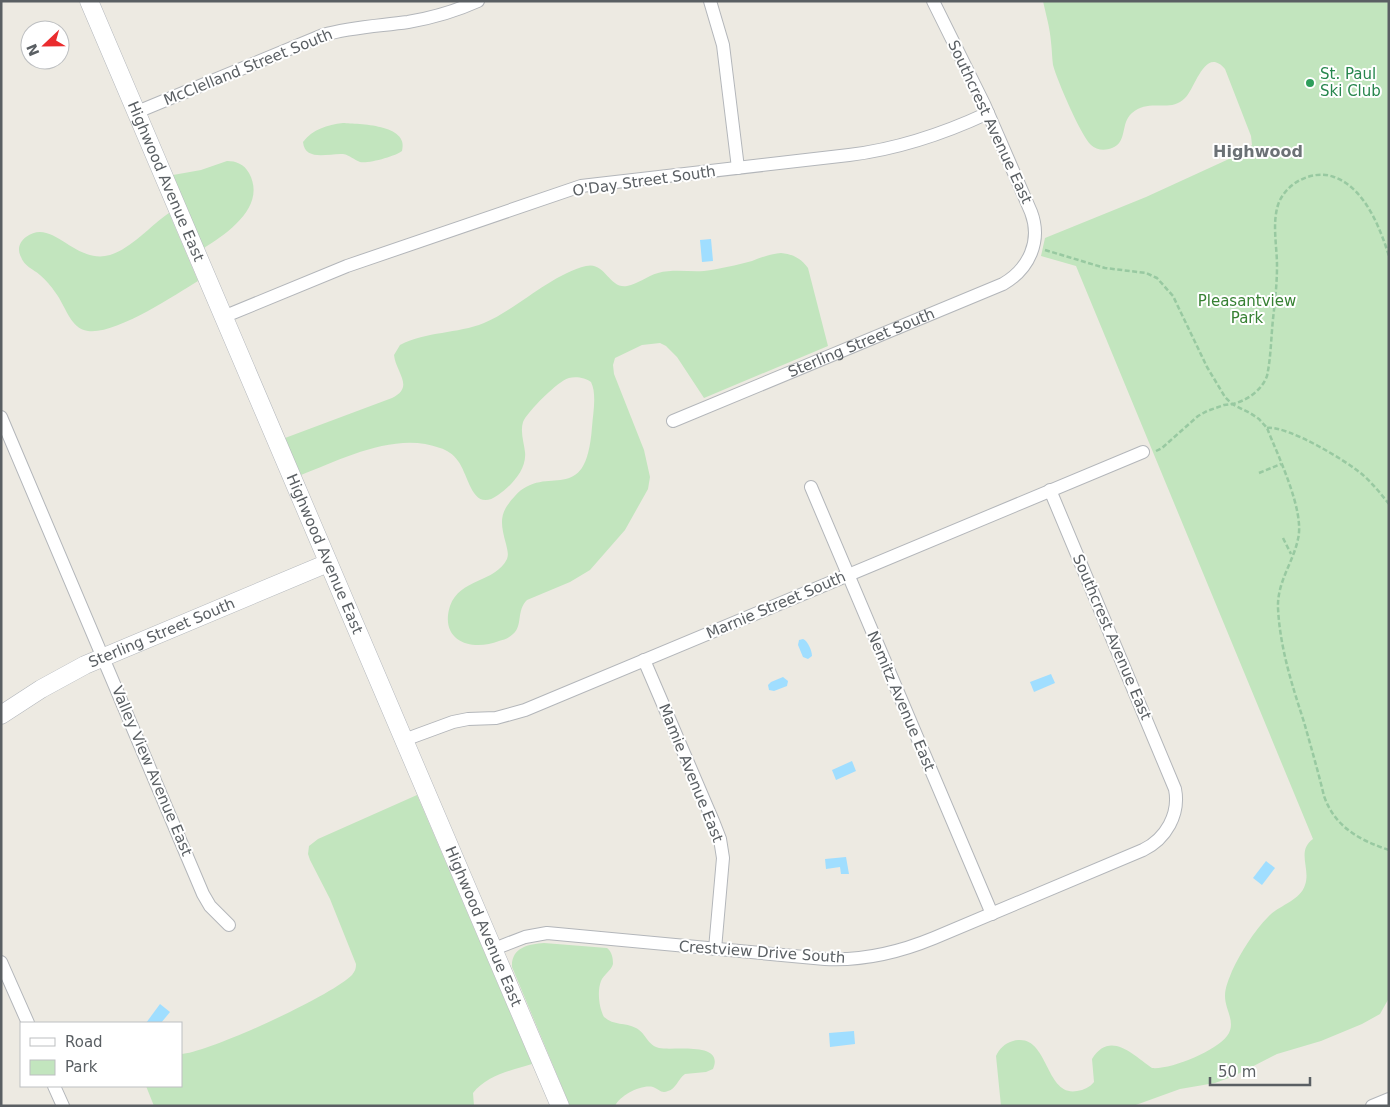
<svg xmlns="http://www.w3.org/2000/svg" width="1390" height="1107" viewBox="0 0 1390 1107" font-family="'DejaVu Sans',sans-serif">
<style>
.green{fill:#c2e5be}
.water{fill:#a0deff}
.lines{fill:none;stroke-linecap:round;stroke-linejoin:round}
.street-casing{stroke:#b3b6ba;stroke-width:14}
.secondary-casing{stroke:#b4b8bd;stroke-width:19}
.path{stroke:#98c9a1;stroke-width:2.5;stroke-dasharray:5 2.5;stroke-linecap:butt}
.street{stroke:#fff;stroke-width:12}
.secondary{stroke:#fff;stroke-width:18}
.leisure-dot{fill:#2e9e5b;stroke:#fff;stroke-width:2}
.labels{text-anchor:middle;stroke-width:4;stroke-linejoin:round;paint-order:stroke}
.street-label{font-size:15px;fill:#5a5f63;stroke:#fff}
.leisure-label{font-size:15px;fill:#27864d;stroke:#fff;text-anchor:start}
.park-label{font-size:15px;fill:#378133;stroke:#fff}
.neighbourhood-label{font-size:16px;font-weight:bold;fill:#6b7175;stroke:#fff}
</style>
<rect width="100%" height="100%" fill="#edeae2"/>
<!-- green -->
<g class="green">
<path d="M1043,1H1389V998L1380,1014L1362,1024L1321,1041L1277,1054L1234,1076L1215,1083L1180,1089L1133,1106H1001L996,1056C999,1049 1005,1043 1013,1041C1049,1031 1044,1097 1077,1091C1084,1090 1090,1087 1094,1082L1092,1059C1110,1030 1133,1055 1152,1068C1170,1070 1216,1051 1227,1036C1237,1023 1225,1010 1225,996C1225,987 1229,979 1232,971C1241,952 1254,931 1268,917C1279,905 1300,901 1305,885C1311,869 1296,851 1313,839L1076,266L1041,256L1045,238L1146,197L1242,153L1252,145L1251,136L1225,69C1205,45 1195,89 1185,98C1169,114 1151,97 1132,113C1120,123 1128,142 1112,148C1105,151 1096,150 1091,145C1081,136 1057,80 1053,65C1052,58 1052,50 1051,42C1050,28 1046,15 1043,1Z"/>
<path d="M343,123C358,124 410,124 402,151C396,156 368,164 360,162C354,160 350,155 343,154C329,153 305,162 303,142C313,129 327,125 343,123Z"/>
<path d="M227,161C236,161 244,164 249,173C267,206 228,233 204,248L173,175L201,170Z"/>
<path d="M169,213L198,281C175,295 115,335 88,331C70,329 65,304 55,292C51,286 46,280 40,275C33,269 24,266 21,257C17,250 19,242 26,237C53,217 74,265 110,255C132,248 150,226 169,213Z"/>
<path d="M781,253C792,254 801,258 808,268L828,346L704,398L677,357L666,346L660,343L642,345L615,358L613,365L614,374L644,450L650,477L648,489L625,530L590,570L570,582L527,600C516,611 523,626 513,634C509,638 503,640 499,641C472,652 439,641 450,606C460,578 495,583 507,559C509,554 507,549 506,544C500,522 499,513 515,496C547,461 586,510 592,427C593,413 597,394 591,382C586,378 576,376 569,378C559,380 527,412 523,422C520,432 524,443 525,452C527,470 511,486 498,495C472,514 469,475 458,461C453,454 447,450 440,448C396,431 342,459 301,475L285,438L392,398C415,387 396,373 394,355L400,345C427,331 457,334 484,323C517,309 552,274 586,266C605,261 609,289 627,286C638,284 647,276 658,273C673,269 689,272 704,271C719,269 737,265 752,261C762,257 770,254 781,253Z"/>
<path d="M417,795L532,1064C512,1070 487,1075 473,1093L474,1106H154L146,1086H181V1054C208,1053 333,995 352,975C355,971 356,969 356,964L330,899L310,860L308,854L309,846L318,839Z"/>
<path d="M544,943L607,948C612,952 613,958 613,964C611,971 604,974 601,981C597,991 599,1008 604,1017C614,1026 625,1022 636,1028C646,1033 647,1045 659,1048C673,1051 725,1041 713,1069L706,1072L685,1074C678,1079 676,1089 668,1091C661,1094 659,1089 653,1087C642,1084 620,1095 615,1106H570L512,967C511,948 528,944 544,943Z"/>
</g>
<!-- water -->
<g class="water">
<path d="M711,239L713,261L702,262L700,240Z"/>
<path d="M803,639C808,641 812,651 812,656L808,659L803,657L798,645L799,640Z"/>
<path d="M1051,674L1055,683L1034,692L1030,682Z"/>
<path d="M783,677L788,681L787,686L774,691L769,690L768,685L771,682Z"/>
<path d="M852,761L856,771L836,780L832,770Z"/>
<path d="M846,857L849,874H841L840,867L826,869L825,859Z"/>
<path d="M1266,861L1275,868L1262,885L1253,878Z"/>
<path d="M160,1004L170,1012L161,1023H146Z"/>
<path d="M854,1031L855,1044L830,1047L829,1033Z"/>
</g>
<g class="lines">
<defs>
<g id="street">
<path d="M710,1L723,45L738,168"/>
<path d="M137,112L323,35C351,27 379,26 408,22C432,18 456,11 478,1"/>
<path d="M223,317L347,266L581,186L849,155C899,149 943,134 988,113"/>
<path d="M1,417L203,894L210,906L229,925"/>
<path id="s1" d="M673,421L1003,284C1029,269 1042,241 1031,212L984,104L933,1"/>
<path d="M811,487L992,914"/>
<path d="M644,660L713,821L720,839L723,858L715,949"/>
<path d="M404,740L453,722L468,719L496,718L525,710L1143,452"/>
<path d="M494,949L525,937L547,933L825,959C863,961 900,952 934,938L1143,850C1166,839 1180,814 1175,789L1050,490"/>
<path d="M1,962L28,1023"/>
<path d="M54,1086L63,1106"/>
<path d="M1372,1106L1389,1099"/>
</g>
<g id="secondary">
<path id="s2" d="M89,1L560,1106"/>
<path id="s3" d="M1,715L41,689L85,665L328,563"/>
</g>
</defs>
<!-- street casing -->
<use href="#street" class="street-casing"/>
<!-- secondary casing -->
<use href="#secondary" class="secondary-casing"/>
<!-- path -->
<g class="path">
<path d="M1045,250L1105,268L1146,273L1157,278L1173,296L1207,367L1225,397L1232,404C1247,401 1262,390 1267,376C1271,357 1271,338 1273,319C1275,301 1277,284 1277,266C1277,246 1272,224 1278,205C1285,183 1313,169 1334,177C1365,188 1380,228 1389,256"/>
<path d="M1267,428C1287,425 1347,461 1363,475C1373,484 1381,494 1389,504"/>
<path d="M1156,451L1162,448L1198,416L1207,411L1224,405L1232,404L1250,413L1259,419L1267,428C1278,456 1305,511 1298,539C1293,563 1277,582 1278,608C1280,648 1292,685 1304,722C1311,747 1318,771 1324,796C1335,827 1359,840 1389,850"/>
<path d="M1259,473L1281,464"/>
<path d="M1283,538L1291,554"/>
</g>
<!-- street -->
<use href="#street" class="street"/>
<!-- secondary -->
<use href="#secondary" class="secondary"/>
</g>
<!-- markers -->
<circle class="leisure-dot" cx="1310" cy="83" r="5"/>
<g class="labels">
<!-- street labels -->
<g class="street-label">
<text transform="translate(248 67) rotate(-22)" y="5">McClelland Street South</text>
<text transform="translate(990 122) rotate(65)" y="5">Southcrest Avenue East</text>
<text dy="5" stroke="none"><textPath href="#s2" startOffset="196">Highwood Avenue East</textPath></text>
<text transform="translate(644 181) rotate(-8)" y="5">O'Day Street South</text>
<text dy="5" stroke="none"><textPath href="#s1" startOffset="204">Sterling Street South</textPath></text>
<text dy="5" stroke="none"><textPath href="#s2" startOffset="601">Highwood Avenue East</textPath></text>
<text transform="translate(776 605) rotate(-23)" y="5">Marnie Street South</text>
<text dy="5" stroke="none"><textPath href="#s3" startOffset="181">Sterling Street South</textPath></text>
<text transform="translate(1112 637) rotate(67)" y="5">Southcrest Avenue East</text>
<text transform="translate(901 701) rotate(67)" y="5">Nemitz Avenue East</text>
<text transform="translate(152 771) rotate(67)" y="5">Valley View Avenue East</text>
<text transform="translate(691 773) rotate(68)" y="5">Mamie Avenue East</text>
<text dy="5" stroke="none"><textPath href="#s2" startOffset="1006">Highwood Avenue East</textPath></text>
<text transform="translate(762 952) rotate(4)" y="5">Crestview Drive South</text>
</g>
<!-- leisure labels -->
<g class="leisure-label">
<text x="1320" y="79">St. Paul<tspan x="1320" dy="17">Ski Club</tspan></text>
</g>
<!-- park labels -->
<g class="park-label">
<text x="1247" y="306">Pleasantview<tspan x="1247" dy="17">Park</tspan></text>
</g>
<!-- neighbourhood labels -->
<g class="neighbourhood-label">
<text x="1258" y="157">Highwood</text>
</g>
</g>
<!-- border -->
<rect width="1390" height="1107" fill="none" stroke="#5a5f63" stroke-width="5"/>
<!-- legend -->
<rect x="20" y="1022" width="162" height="65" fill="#ffffff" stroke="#bdbfc1"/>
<rect x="30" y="1038" width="25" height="8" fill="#ffffff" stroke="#bdbfc1"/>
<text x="65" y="1047" font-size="15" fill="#5a5f63">Road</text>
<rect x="30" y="1060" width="25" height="15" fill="#c2e5be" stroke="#bdbfc1"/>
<text x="65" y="1072" font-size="15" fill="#5a5f63">Park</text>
<!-- north arrow -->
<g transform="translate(45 45) rotate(248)"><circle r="24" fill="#ffffff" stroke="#bdbfc1"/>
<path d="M0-4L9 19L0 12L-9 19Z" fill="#ea2c2e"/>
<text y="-8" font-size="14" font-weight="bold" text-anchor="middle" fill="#5a5f63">N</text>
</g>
<!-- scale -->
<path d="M1210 1077v8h100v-8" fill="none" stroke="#5a5f63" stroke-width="2.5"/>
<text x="1218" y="1077" font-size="15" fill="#5a5f63" stroke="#ffffff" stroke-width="4" paint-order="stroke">50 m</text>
</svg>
